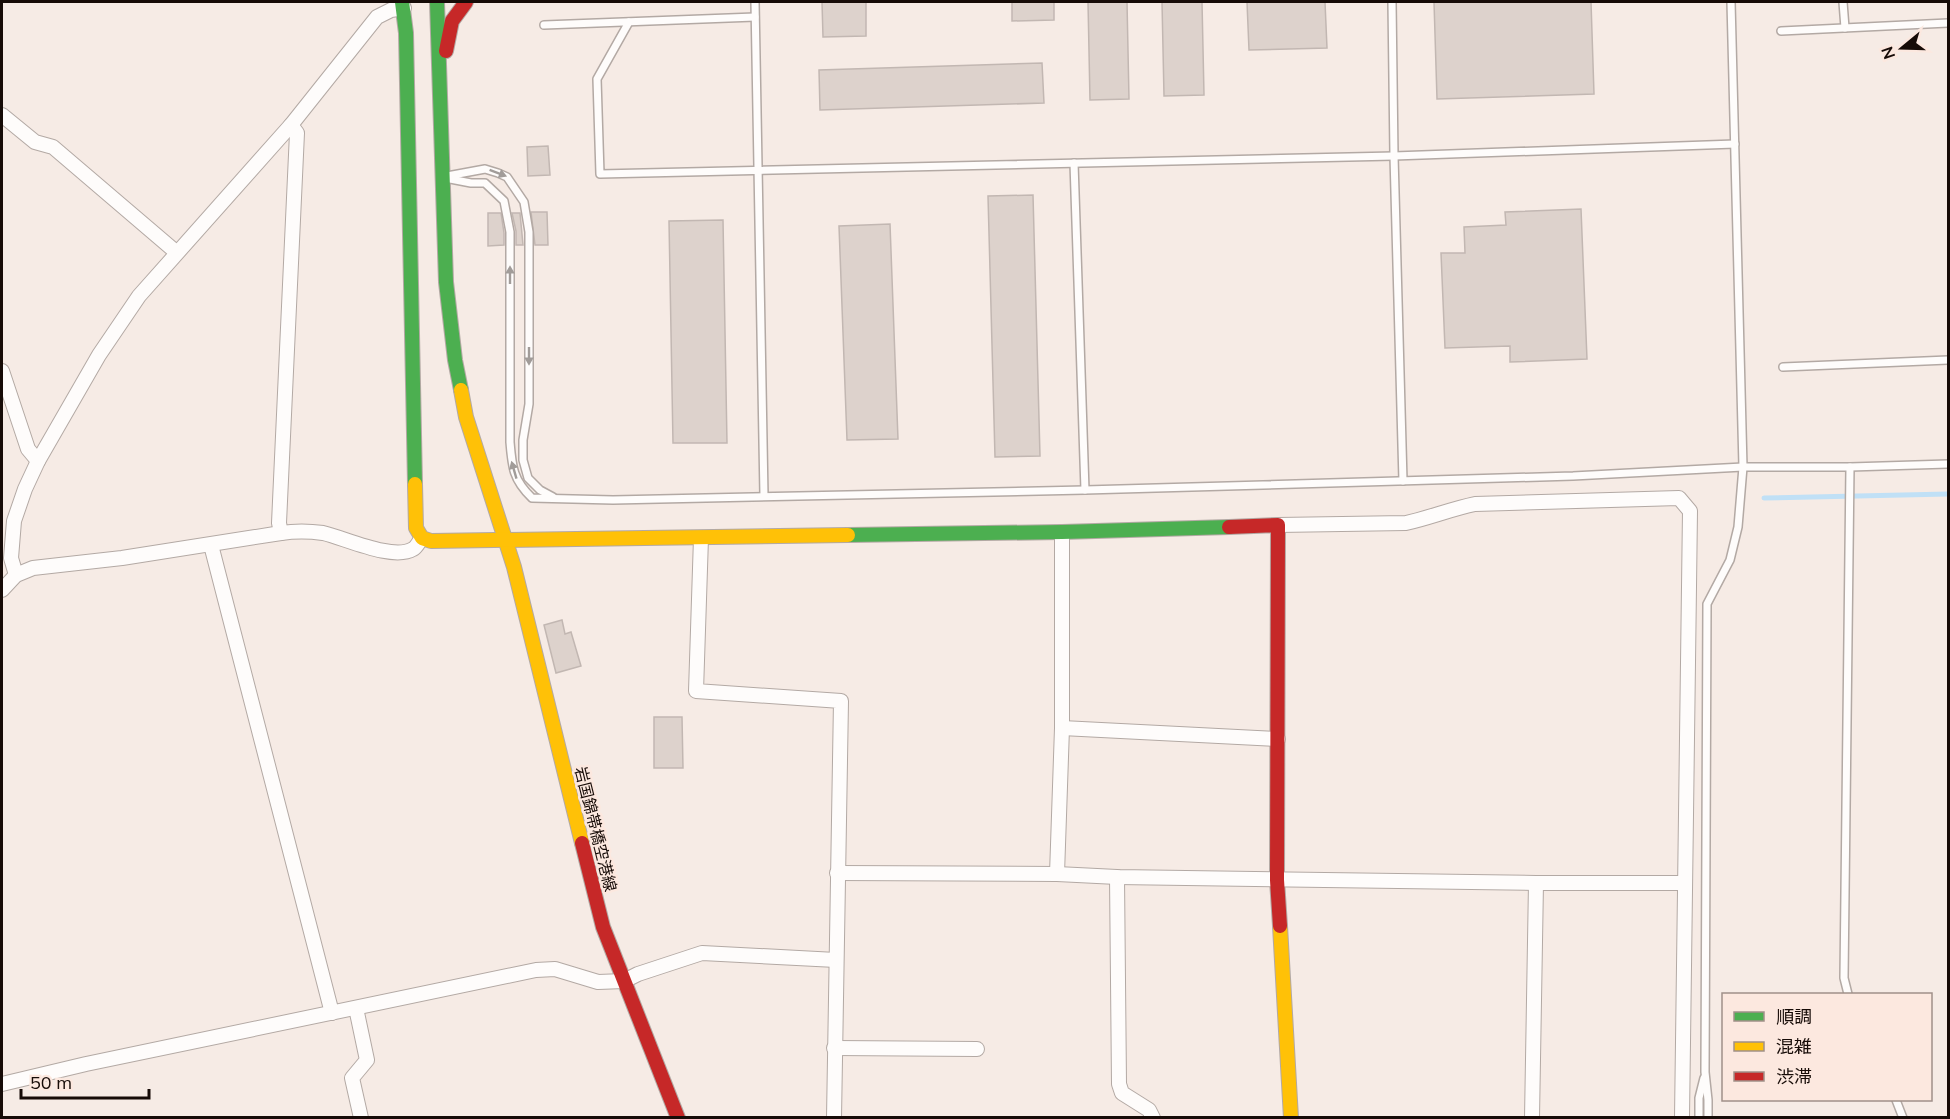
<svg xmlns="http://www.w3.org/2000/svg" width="1950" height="1119" viewBox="0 0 1950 1119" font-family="Mulish,'Noto Sans JP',sans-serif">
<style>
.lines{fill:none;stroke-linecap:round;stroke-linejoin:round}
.stream{stroke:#c0e0f6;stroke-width:5}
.building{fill:#ddd2cc;stroke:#c2b7b2;stroke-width:1.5}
.lane-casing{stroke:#b3a9a4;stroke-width:10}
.street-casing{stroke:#b3a9a4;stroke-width:16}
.fast-casing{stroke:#b3a9a4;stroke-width:16}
.slow-casing{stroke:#b3a9a4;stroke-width:16}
.jam-casing{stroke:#b3a9a4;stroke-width:16}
.lane{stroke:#fefcfb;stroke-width:7}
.street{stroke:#fefcfb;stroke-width:14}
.fast{stroke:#4caf50;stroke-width:14}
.slow{stroke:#ffc107;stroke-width:14}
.jam{stroke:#c62828;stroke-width:14}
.oneway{fill:#a19c99}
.labels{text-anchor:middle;stroke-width:5;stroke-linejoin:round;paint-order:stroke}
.street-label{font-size:16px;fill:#160b07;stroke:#fce8df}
</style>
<rect width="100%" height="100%" fill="#f6ebe5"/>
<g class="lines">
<!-- stream -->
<path class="stream" d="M1764,498L1948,494"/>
</g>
<!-- building -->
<g class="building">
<path d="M822,2H866V36L823,37Z"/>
<path d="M1012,2H1054V20L1012,21Z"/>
<path d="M1088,2H1127L1129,99L1090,100Z"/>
<path d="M1162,2H1202L1204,95L1164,96Z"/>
<path d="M1247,2H1325L1327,48L1249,50Z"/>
<path d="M1434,2H1591L1594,94L1437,99Z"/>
<path d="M1042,63L1044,103L820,110L819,70Z"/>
<path d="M548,146L550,175L528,176L527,147Z"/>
<path d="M1033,195L1040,456L995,457L988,196Z"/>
<path d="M1581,209L1587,359L1510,362V346L1445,348L1441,253H1465L1464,227L1506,225L1505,212Z"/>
<path d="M531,212H547L548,245H535Z"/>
<path d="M488,213H501L504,233V245L488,246Z"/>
<path d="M512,213H520L523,245H516V231Z"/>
<path d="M723,220L727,443H673L669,221Z"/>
<path d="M890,224L898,439L847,440L839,226Z"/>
<path d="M562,620L565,634L571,632L581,666L556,673L544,625Z"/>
<path d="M654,717H682L683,768H654Z"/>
</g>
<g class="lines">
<defs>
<g id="lane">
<path d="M755,2L764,496"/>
<path d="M1392,2L1394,156L1403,481"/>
<path d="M1843,2L1845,28"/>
<path d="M629,22L597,79L600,174L1394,156L1735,144"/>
<path d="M544,25L755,17"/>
<path d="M1781,31L1948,23"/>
<path d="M1074,163L1085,490"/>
<path d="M447,176L485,169L498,173L507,177L524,202L529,232V404L523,440V460L528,478L540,490L553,497"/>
<path d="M445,178L471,183H485L504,201L510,232V442C512,467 513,480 532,498L613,500L1085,490L1573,476L1743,467H1850L1948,464"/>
<path d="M1783,367L1948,360"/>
<path d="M1848,994L1844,978L1850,467"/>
<path d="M1896,1100L1903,1118"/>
<path d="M1699,1118V1098L1704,1078"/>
<path d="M1708,1118V1100L1705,1072L1707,604L1730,560L1738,527L1743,467L1731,2"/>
</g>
<g id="street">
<path d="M2,115L35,142L53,147L176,252"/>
<path d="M2,371L28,449L38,461"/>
<path d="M1278,525L1406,523C1429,518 1451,509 1475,504L1679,498L1690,511L1682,1118"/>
<path d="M281,533L279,523L297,133L291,125"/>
<path d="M701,538L696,691L841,701L834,1118"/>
<path d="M211,545L332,1013"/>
<path d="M16,575L11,558L14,521L25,489L38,461L99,355L139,296L291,125L377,17L391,10L404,8"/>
<path d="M2,590L16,575L33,568L122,558L281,533C295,531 308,531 323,533C345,538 393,561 413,549C417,547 419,541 422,538"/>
<path d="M1062,728L1278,739"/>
<path d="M837,873L1057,874L1117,877L1536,883H1685"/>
<path d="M1057,874L1062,728V532"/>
<path d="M1117,877L1119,1084L1122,1093L1149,1110L1153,1118"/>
<path d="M356,1008L367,1060L352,1078L361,1118"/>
<path d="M834,1048L977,1049"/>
<path d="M2,1084L86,1064L536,970L555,969L598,982L624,981L638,974L702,953L836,960"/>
<path d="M1532,1118L1536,883"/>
</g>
<g id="fast">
<path d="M402,2L406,33L415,484"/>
<path d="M437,2L446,282L455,360L461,390"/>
<path d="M848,535L1062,532L1229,527"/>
</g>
<g id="slow">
<path d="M461,390L466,417L514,567L582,843"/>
<path d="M415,484L416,528L422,538L431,541L848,535"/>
<path d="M1280,926L1291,1118"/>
</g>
<g id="jam">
<path d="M446,51L452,21L466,2"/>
<path d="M1229,527L1278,525L1277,880L1280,926"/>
<path d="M582,843L603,927L678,1118"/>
</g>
</defs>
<!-- lane casing -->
<use href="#lane" class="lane-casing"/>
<!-- street casing -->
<use href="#street" class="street-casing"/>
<!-- fast casing -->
<use href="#fast" class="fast-casing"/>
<!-- slow casing -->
<use href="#slow" class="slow-casing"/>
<!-- jam casing -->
<use href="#jam" class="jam-casing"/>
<!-- lane -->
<use href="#lane" class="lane"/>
<!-- street -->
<use href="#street" class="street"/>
<!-- fast -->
<use href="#fast" class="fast"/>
<!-- slow -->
<use href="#slow" class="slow"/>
<!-- jam -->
<use href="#jam" class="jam"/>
</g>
<!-- one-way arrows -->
<defs><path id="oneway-solid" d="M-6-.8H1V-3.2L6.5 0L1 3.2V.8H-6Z" transform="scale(1.5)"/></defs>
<g class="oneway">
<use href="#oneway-solid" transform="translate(498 173) rotate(21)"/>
<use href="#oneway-solid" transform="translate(510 275) rotate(-90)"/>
<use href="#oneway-solid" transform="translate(529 356) rotate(90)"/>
<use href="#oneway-solid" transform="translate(514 470) rotate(-106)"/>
</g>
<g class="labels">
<!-- street labels -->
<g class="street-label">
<text transform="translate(596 829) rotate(76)" y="6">岩国錦帯橋空港線</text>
</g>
</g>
<!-- border -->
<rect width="1950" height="1119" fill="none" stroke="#160b07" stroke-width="6"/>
<!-- legend -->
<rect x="1722" y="993" width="210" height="108" fill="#fce8df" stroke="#a09089" stroke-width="1.5"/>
<rect x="1734" y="1012" width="30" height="9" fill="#4caf50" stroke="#a09089" stroke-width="1.5"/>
<text x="1776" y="1023" font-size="18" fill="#160b07">順調</text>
<rect x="1734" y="1042" width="30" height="9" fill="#ffc107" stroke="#a09089" stroke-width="1.5"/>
<text x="1776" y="1053" font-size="18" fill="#160b07">混雑</text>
<rect x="1734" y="1072" width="30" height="9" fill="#c62828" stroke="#a09089" stroke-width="1.5"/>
<text x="1776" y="1083" font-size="18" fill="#160b07">渋滞</text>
<!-- north arrow -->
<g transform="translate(1902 48) rotate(251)" stroke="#fce8df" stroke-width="4.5" paint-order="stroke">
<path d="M0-4.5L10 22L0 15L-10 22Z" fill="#160b07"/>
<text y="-9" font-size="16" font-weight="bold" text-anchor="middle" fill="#160b07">N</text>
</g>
<!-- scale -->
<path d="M21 1089v9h128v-9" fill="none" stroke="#160b07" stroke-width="3"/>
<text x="30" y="1089" font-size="18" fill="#160b07" stroke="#fce8df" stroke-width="4.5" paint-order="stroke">50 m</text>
</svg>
